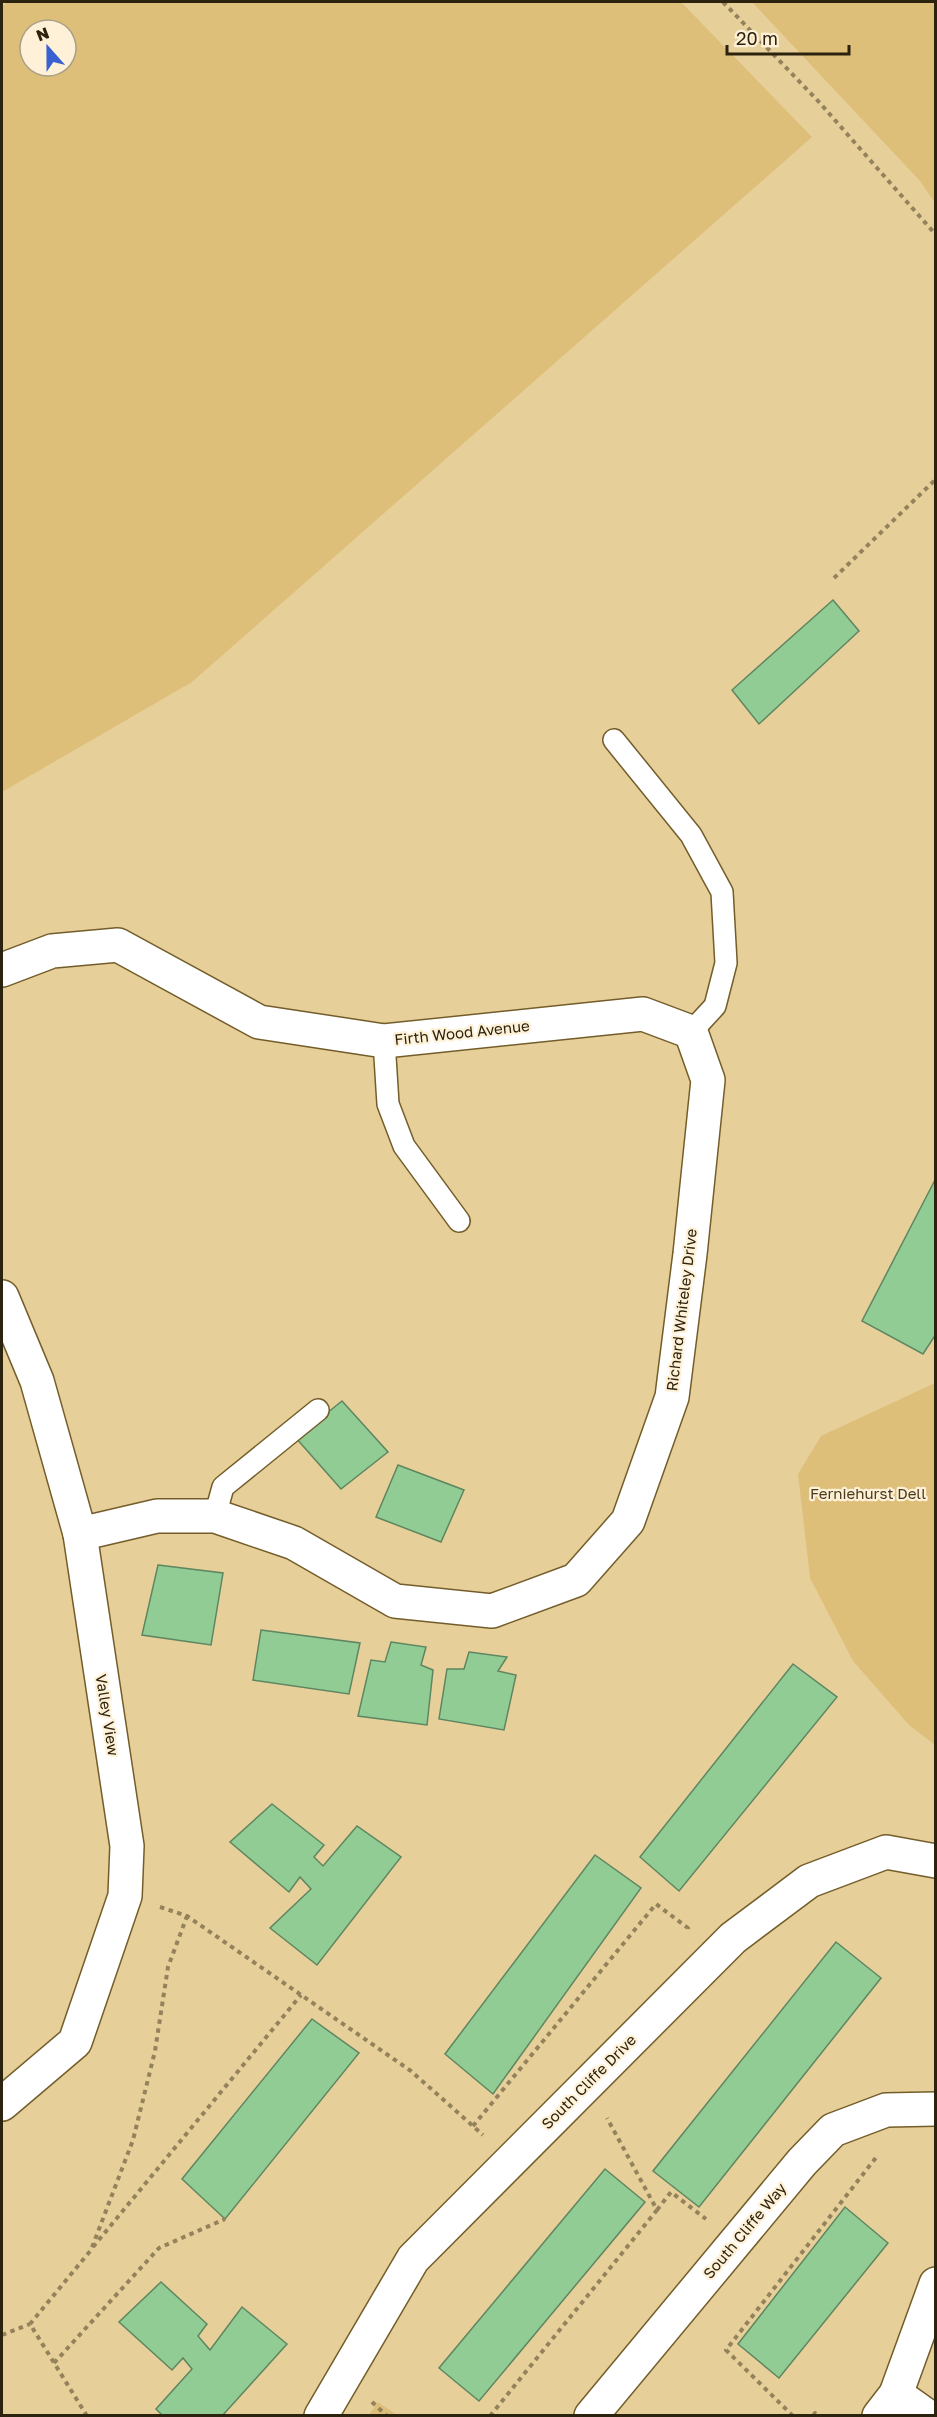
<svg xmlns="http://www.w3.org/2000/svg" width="937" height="2417" viewBox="0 0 937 2417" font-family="'Golos Text',sans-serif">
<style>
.green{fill:#debf7a;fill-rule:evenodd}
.building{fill:#92cc95;stroke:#5e8660;stroke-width:1.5}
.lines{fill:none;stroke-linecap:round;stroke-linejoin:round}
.lane-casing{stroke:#735d2a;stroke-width:24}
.street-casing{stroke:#735d2a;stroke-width:36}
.path{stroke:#93825b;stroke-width:4;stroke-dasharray:4.5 4.5;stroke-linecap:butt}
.lane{stroke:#fff;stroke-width:21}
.street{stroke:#fff;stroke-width:33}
.labels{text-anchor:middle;stroke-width:4.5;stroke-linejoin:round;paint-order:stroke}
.street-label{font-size:15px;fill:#2c230e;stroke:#fef1d7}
.park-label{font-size:15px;fill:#483a1b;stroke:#fef1d7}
</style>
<rect width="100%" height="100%" fill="#e7cf9a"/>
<!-- green -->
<g class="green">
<path d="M8,2H681L812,137L192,682L2,792V6ZM30,30H66V66H30Z"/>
<path d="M752,2H935V203L920,181Z"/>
<path d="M935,1383V1745L909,1725L853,1661L810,1578L798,1474L821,1436Z"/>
<path d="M378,2402L397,2415H369Z"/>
</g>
<!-- building -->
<g class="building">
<path d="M833,600L859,631L759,724L732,690Z"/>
<path d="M936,1178V1334L923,1354L862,1321Z"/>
<path d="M342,1401L388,1452L341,1489L296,1438Z"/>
<path d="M398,1465L464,1490L441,1542L376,1517Z"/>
<path d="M158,1565L223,1573L211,1645L142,1635Z"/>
<path d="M261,1630L360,1643L349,1694L253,1680Z"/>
<path d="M391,1642L426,1647L421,1665L433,1670L427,1725L358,1716L371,1660L385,1662Z"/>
<path d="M469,1652L507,1657L498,1671L516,1675L504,1730L439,1719L447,1669H464Z"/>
<path d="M793,1664L837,1697L679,1891L640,1857Z"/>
<path d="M272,1804L324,1845L314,1857L323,1866L357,1826L401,1857L317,1965L270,1928L311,1889L300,1877L289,1892L230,1842Z"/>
<path d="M595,1855L641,1888L493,2094L445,2054Z"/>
<path d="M836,1942L881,1978L699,2207L653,2171Z"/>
<path d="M312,2019L359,2053L225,2219L182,2179Z"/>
<path d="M605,2169L645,2202L479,2401L439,2368Z"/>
<path d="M845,2207L888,2243L779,2378L738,2344Z"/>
<path d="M161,2282L207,2324L198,2336L210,2350L242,2307L287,2344L222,2416H163L156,2409L192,2369L183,2358L172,2370L119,2322Z"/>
</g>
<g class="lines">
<defs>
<g id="lane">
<path d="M614,740L691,835L722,892L726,963L715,1006L691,1032"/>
<path d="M384,1041L388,1104L404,1146L459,1221"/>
<path d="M215,1516L223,1487L318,1410"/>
</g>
<g id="street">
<path d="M2,970L52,951L118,945L259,1022L384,1041L643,1014L691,1032L708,1080L690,1254L672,1397L628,1521L576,1580L492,1611L395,1601L294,1543L215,1516H157L80,1534"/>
<path d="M2,1297L37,1381L80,1534L127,1846L125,1896L75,2042L2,2104"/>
<path d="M896,2394L927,2416"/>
<path d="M321,2416L413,2259L733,1938L809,1881L886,1852L936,1861"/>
<path d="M591,2416L802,2162L833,2130L886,2110L936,2109"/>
<path d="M879,2416L896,2394L936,2284"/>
</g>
</defs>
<!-- lane casing -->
<use href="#lane" class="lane-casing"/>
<!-- street casing -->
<use href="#street" class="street-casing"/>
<!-- path -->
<g class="path">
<path d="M723,2L819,102L936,235"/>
<path d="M834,578L936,479"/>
<path d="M160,1907L187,1916L411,2071L483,2135"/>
<path d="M473,2126L656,1904L688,1928L687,1931"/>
<path d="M657,2210L671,2192L706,2219"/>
<path d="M93,2247L301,1995"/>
<path d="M2,2335L30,2324"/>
<path d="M54,2363L159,2248L225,2219"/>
<path d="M372,2402L387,2416"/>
<path d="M87,2416L30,2324L91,2250L133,2140L155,2051L168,1967L187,1916"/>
<path d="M490,2416L657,2210L607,2118"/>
<path d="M793,2416L726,2350L878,2155"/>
<path d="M813,2416L815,2413L817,2416"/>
</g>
<!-- lane -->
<use href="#lane" class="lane"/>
<!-- street -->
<use href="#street" class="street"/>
</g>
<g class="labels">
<!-- street labels -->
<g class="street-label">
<text transform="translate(462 1033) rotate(-6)" y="5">Firth Wood Avenue</text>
<text transform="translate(682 1310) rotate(-83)" y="5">Richard Whiteley Drive</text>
<text transform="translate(107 1715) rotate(81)" y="5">Valley View</text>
<text transform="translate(589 2082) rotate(-45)" y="5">South Cliffe Drive</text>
<text transform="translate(745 2231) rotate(-50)" y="5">South Cliffe Way</text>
</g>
<!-- park labels -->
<g class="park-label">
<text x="868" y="1499">Ferniehurst Dell</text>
</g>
</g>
<!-- border -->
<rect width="937" height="2417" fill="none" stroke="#2c230e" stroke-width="6"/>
<!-- north arrow -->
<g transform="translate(48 48) rotate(339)"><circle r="28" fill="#fef1d7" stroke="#aa9f87" stroke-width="1.5"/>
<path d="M0-4.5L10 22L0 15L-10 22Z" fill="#3961d2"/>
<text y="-9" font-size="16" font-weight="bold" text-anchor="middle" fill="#2c230e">N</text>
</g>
<!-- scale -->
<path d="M727 45v9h122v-9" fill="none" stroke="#2c230e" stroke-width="3"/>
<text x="736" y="45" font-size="18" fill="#2c230e" stroke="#fef1d7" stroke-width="4.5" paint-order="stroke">20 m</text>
</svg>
